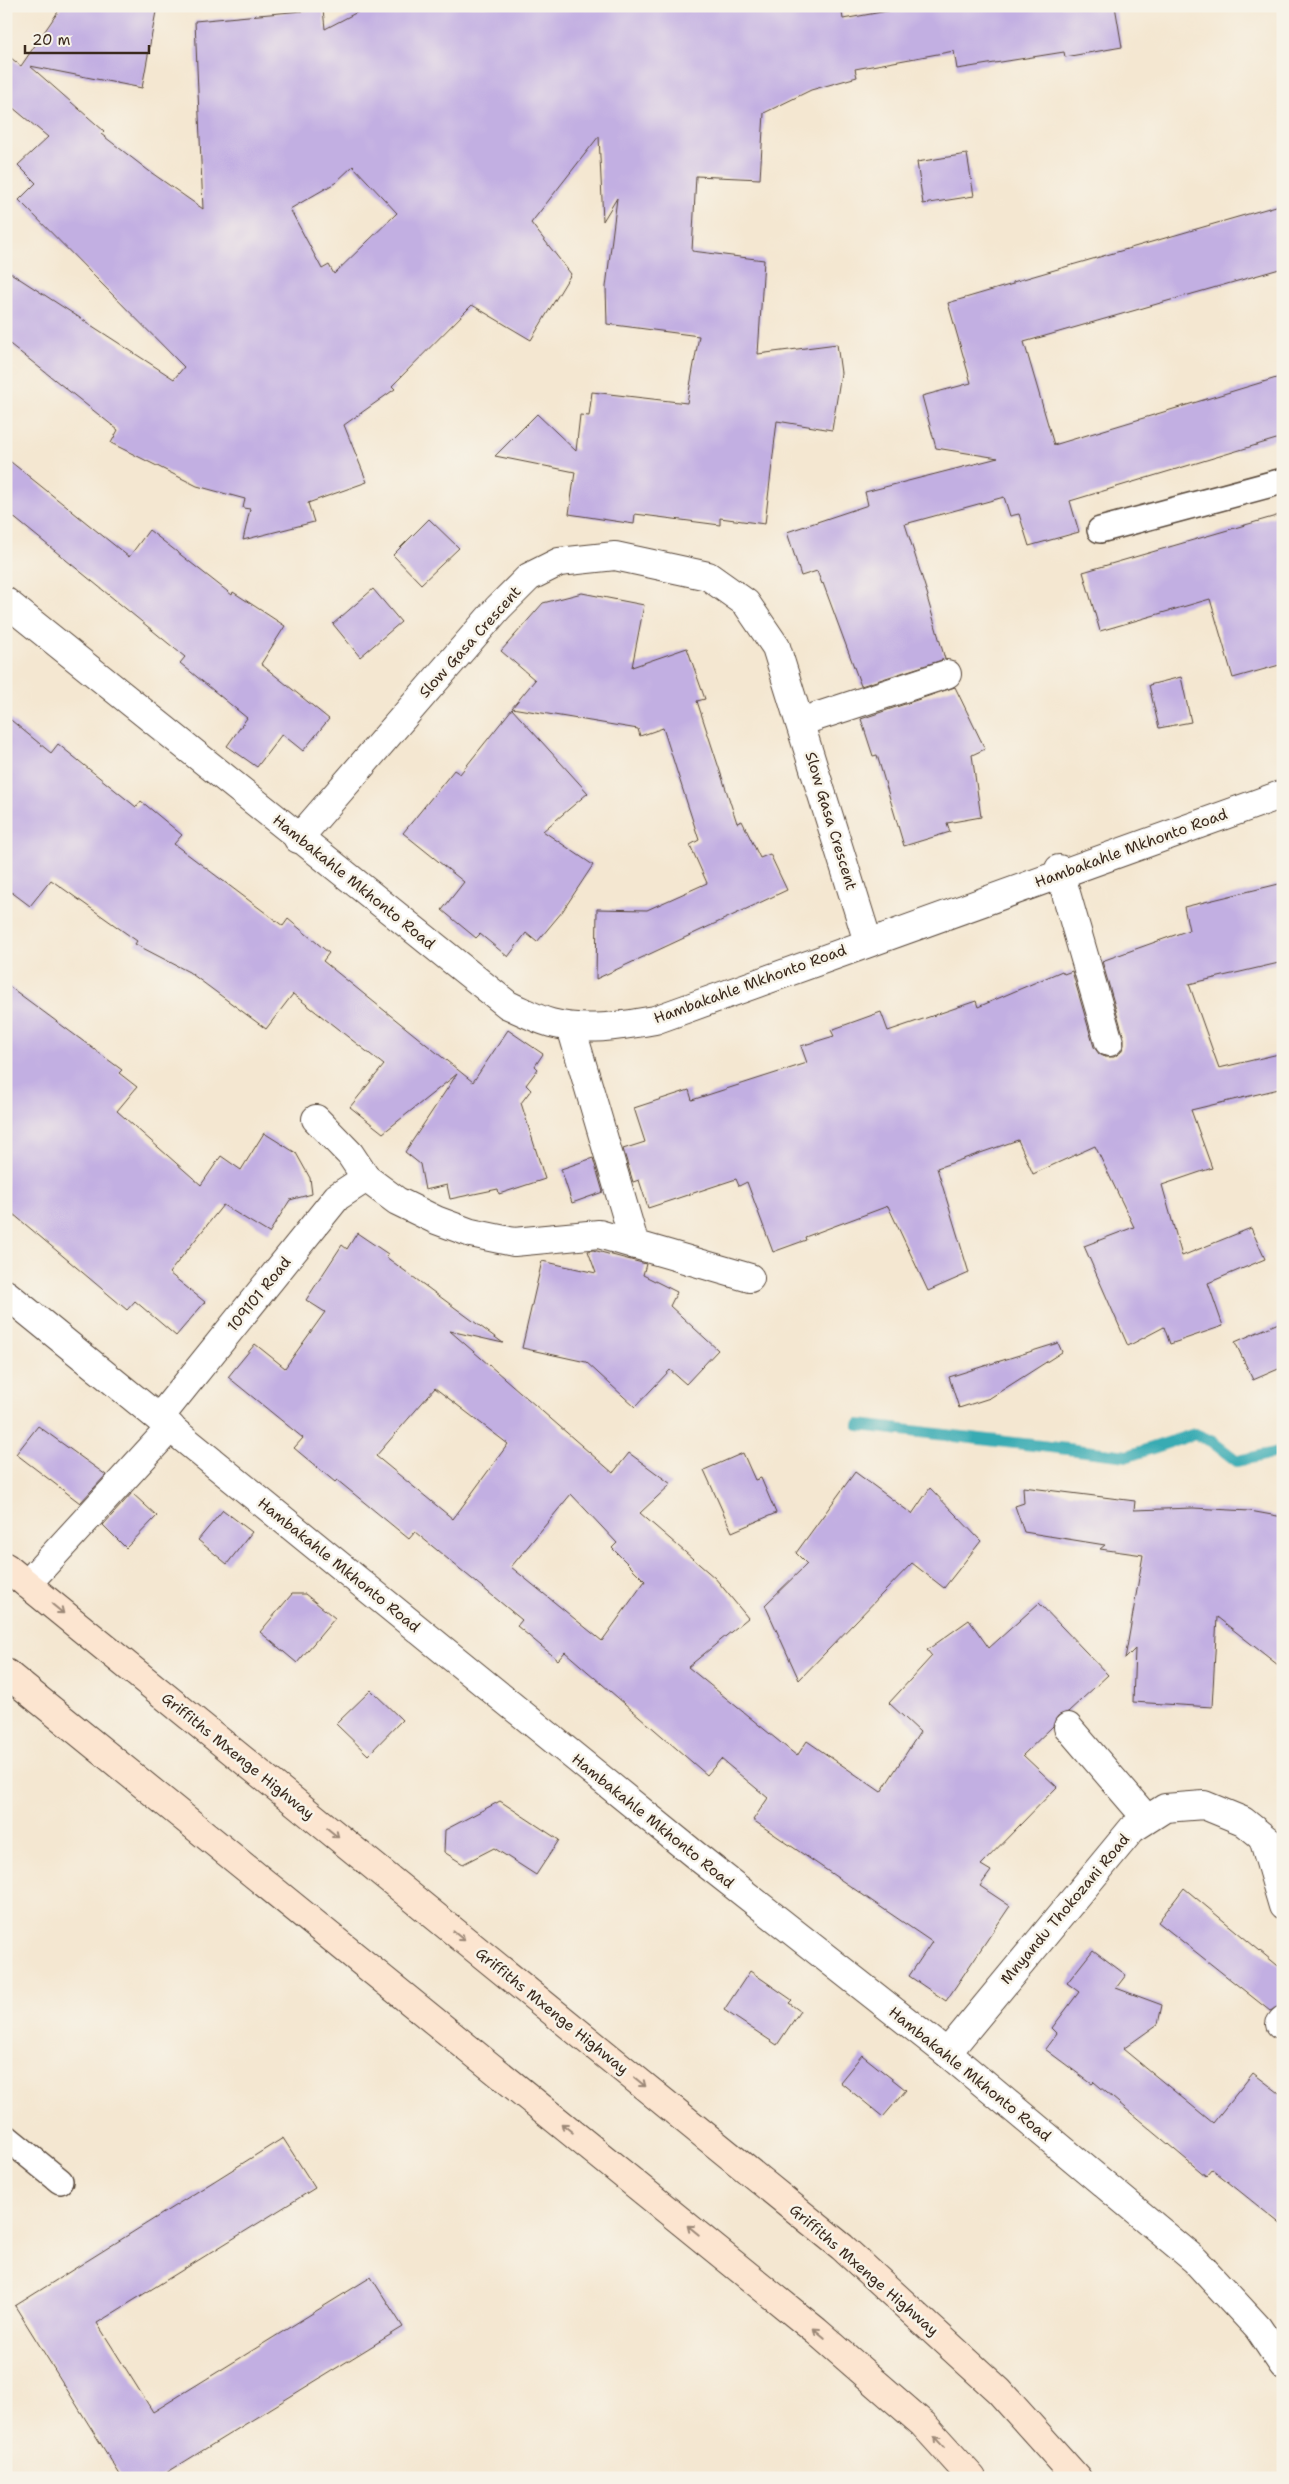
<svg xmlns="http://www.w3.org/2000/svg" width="1289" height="2484" viewBox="0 0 1289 2484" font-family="'Shantell Sans',sans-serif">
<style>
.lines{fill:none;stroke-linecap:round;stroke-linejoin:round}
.stream{stroke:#39abb3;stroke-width:12}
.building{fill:#c2afe2;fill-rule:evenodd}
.lane-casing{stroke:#574639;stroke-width:28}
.street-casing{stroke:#574639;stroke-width:30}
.secondary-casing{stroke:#574639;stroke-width:30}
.lane{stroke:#fff;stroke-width:25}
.street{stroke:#fff;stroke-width:28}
.secondary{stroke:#fce5d0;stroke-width:28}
.oneway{stroke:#9c8877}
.labels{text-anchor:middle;stroke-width:5;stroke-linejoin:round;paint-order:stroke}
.street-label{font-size:15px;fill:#3b2a1e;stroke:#f7f3e8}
</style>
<rect width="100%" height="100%" fill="#f7f3e8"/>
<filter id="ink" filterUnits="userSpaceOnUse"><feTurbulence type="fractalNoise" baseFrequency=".02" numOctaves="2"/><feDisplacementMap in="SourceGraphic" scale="10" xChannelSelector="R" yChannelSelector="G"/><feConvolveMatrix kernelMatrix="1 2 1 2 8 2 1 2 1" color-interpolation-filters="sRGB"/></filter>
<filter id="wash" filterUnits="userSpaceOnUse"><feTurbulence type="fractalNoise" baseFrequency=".0096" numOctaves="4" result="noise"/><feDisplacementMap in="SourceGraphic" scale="20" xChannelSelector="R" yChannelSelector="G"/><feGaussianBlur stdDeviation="1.12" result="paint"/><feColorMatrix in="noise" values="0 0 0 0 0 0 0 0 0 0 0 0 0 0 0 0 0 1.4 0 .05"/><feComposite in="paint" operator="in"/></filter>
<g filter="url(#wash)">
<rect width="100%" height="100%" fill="#f4e7d1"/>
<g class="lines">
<!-- stream -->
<path class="stream" d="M859,1425L1128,1456L1195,1434L1211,1441L1237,1461L1283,1451"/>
</g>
<g id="blocks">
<!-- building -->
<g class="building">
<path d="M62,6H157L142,88L30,66L104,131L101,134L149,171L203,209L195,21L323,9L325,29L369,6H841L843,19L915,6H1115L1122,47L1065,57L1064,52L957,69L954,51L855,69L857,77L811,90L764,113L760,179L696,176L692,251L764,260L758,354L837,344L841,373L832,430L777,421L765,524L720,518V525L635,514L634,524L569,514L575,472L495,456L537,414L576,451L580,415L589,416L592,392L687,403L699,336L607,324L606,287L617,198L603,221L599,136L531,223L571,274L531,340L472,305L392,386L395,389L344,425L367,482L308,503L314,522L243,540L250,509L243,508L245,499L197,486L111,443L118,430L6,341V270L174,379L184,367L19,200L36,183L18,165L48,137L6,102V54L21,66ZM353,166L397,213L334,274L329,265L322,269L290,209L335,183Z"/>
<path d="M967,154L974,196L923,204L917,162Z"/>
<path d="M1283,204V268L1024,342L1054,445L1283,376V437L1070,501L1079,532L1029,546L1019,514L1010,516L1004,497L905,524L928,596L927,597L945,659L861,686L823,583L822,584L817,571L801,576L787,532L868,505L865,492L998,458L936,448L922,396L971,383L948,303L1013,284V282Z"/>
<path d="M6,458L129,557L149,530L232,595L233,592L285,626L261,664L329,719L303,751L282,734L257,767L227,746L247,718L180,663L185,657L6,511Z"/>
<path d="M1283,514V664L1233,678L1210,599L1100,631L1083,572Z"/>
<path d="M429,519L459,548L421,584L393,555Z"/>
<path d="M373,589L401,622L360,657L333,624Z"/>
<path d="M582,593L644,605L632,667L687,648L705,699L697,701L737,823L742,821L760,858L770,854L787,890L596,979L597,909L647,910L707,883L690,845L699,840L663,728L640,736L638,729L512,708L535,680L501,651L543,603Z"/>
<path d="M1181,677L1191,722L1159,728L1149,685Z"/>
<path d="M955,687L985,749L972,755L981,817L947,823L950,832L904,846L877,755L873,756L861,719Z"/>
<path d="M512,709L588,793L543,831L593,865L562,912L537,942L526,933L508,957L480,934L476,938L442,910L464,882L403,833L454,770L460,774Z"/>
<path d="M6,716L51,753L58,744L136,807L141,801L182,835L174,844L283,926L288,919L329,953L323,961L473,1082L508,1030L543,1054L535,1066L538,1069L526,1085L531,1090L521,1103L545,1179L499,1194L498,1189L450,1199L447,1185L425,1190L420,1164L405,1152L457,1074L383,1133L350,1107L384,1065L293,994L266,1029L189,972L135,944L137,941L51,880L30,906L6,888Z"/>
<path d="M1283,883V962L1189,984L1219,1068L1283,1053V1088L1191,1110L1212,1168L1162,1185L1182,1256L1251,1228L1265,1259L1208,1283L1223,1326L1170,1344L1164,1327L1128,1346L1084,1246L1134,1227L1095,1146L1033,1174L1018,1140L937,1168L969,1273L928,1291L888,1206L805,1237L806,1240L773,1252L747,1182L739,1186L736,1179L648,1208L639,1180L633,1182L623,1149L645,1142L634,1108L689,1090L692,1100L807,1063L801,1046L834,1036L831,1030L881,1012L888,1031L976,1001L978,1007L1062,971L1064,974L1072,971L1094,1047L1099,1054L1105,1057H1114L1121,1052L1124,1045V1038L1102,961L1189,930L1184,907Z"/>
<path d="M6,984L122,1070L119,1073L137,1087L117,1111L201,1185L221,1156L241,1170L264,1133L296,1153L310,1178L312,1194L290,1200L269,1233L223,1205L169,1273L205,1302L176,1336L135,1301L127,1310L6,1208Z"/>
<path d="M593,1158L603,1192L572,1203L561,1169Z"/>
<path d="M357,1233L388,1254L386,1257L503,1343L450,1331L613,1473L629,1453L671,1484L640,1513L715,1578L748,1618L688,1667L797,1756L807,1741L881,1792L920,1732L889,1703L932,1656L927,1650L969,1620L989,1648L1039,1603L1108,1675L1068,1712L1058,1716L1053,1726L1023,1755L1057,1787L981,1865L991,1871L980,1886L1010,1906L946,2001L909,1976L932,1942L753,1820L768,1798L721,1759L707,1775L565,1652L558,1660L517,1626L522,1620L415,1532L409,1539L337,1480L335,1482L294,1448L303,1438L228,1377L255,1344L285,1368L325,1312L306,1300L342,1245L347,1249ZM435,1388L508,1444L453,1519L376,1456ZM571,1494L617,1543L612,1548L645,1581L602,1641L511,1567Z"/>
<path d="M593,1250L646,1264L643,1275L677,1292L670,1306L718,1350L686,1384L670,1370L635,1407L586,1362L522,1348L542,1261L596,1273L588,1251Z"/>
<path d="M1283,1321V1367L1253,1380L1235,1342Z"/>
<path d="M1058,1343L1062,1352L990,1398L959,1408L949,1377Z"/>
<path d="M38,1426L106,1475L80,1503L16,1454Z"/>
<path d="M743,1453L755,1480L761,1478L776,1513L732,1532L704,1470Z"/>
<path d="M855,1472L912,1514L930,1488L981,1541L944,1588L912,1563L799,1680L765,1605L807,1564L796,1553Z"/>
<path d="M1023,1487L1135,1501L1134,1510L1193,1508L1250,1511L1283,1517V1669L1217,1617L1212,1707L1133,1702L1135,1649L1125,1659L1143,1555L1100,1549L1105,1545L1024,1532L1015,1506L1024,1503Z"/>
<path d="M132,1493L157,1516L126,1548L103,1525Z"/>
<path d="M223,1510L252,1532L227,1564L198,1540Z"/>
<path d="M292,1594H305L335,1618L297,1663L260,1632Z"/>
<path d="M371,1690L402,1720L368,1755L336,1724Z"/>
<path d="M500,1801L559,1840L536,1875L494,1848L463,1864L444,1852L445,1830Z"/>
<path d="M1184,1888L1283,1970V2005L1270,2011L1158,1922Z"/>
<path d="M1093,1950L1126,1975L1116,1988L1162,2005L1158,2024L1123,2049L1213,2123L1253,2073L1283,2096V2226L1212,2169L1206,2176L1094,2082L1092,2084L1045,2049L1057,2033L1052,2028L1079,1992L1067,1983Z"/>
<path d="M750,1971L792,2000L789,2003L800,2011L777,2045L724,2010Z"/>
<path d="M862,2055L906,2090L883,2117L840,2082Z"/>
<path d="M283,2138L315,2188L97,2323L153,2412L371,2277L403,2327L158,2478H122L15,2306Z"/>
</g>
</g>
</g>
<g filter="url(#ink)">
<use href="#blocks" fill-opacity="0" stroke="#574639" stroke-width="1"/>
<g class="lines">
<defs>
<g id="lane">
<path d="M1100,530L1283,481"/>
<path d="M6,2137L60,2181"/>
</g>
<g id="street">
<path d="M6,602L508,1005C522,1011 536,1019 551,1023C586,1032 620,1026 655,1020L1283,794"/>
<path d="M800,722L947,674"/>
<path d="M298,839L498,608L529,577L559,562L615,556L708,576L746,603L776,647L868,942"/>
<path d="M1059,869L1109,1042"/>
<path d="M571,1027L635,1245"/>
<path d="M316,1119L350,1154L366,1178L397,1201L436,1220L471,1233L514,1242L599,1234L750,1278"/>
<path d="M6,1294L694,1854L947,2053L1195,2260L1258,2328L1283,2365"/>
<path d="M159,1418L337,1197L366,1178"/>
<path d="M27,1584L171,1427"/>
<path d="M1068,1727L1147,1819"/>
<path d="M1263,1838L1283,1906"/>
<path d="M1280,2024L1283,2020"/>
<path d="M947,2053L1132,1829L1165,1808L1204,1805L1243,1821L1283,1853"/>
</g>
<g id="secondary">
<path d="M6,1567L842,2247L999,2391L1077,2478"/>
<path d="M6,1673L816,2331L923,2424L972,2478"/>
</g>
</defs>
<!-- lane casing -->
<use href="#lane" class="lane-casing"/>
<!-- street casing -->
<use href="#street" class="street-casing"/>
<!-- secondary casing -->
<use href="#secondary" class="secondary-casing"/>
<!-- lane -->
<use href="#lane" class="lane"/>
<!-- street -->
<use href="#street" class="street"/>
<!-- secondary -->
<use href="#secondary" class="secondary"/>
</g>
<!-- one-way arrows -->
<defs><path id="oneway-shaft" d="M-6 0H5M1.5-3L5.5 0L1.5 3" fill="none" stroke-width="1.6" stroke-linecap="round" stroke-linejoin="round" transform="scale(1.25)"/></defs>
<g class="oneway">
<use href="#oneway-shaft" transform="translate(58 1609) rotate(39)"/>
<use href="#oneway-shaft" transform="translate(333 1833) rotate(39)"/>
<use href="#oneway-shaft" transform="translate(459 1936) rotate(39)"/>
<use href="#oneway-shaft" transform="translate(640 2082) rotate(39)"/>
<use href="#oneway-shaft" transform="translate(567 2128) rotate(-141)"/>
<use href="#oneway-shaft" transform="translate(693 2230) rotate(-141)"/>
<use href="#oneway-shaft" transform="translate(819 2333) rotate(-140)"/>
<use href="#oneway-shaft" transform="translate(939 2442) rotate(-132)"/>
</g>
</g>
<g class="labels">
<!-- street labels -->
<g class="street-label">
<text transform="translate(470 642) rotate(-48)" y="5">Slow Gasa Crescent</text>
<text transform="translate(831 821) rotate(73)" y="5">Slow Gasa Crescent</text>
<text transform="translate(1131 848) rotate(-20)" y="5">Hambakahle Mkhonto Road</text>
<text transform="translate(354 882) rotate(39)" y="5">Hambakahle Mkhonto Road</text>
<text transform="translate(750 984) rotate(-20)" y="5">Hambakahle Mkhonto Road</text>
<text transform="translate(259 1294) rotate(-51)" y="5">109101 Road</text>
<text transform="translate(339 1565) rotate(39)" y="5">Hambakahle Mkhonto Road</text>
<text transform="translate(238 1756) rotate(39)" y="5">Griffiths Mxenge Highway</text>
<text transform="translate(653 1821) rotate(39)" y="5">Hambakahle Mkhonto Road</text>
<text transform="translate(1065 1909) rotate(-50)" y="5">Mnyandu Thokozani Road</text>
<text transform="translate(552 2011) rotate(39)" y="5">Griffiths Mxenge Highway</text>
<text transform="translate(970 2074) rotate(39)" y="5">Hambakahle Mkhonto Road</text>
<text transform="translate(864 2270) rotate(41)" y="5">Griffiths Mxenge Highway</text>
</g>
</g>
<!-- margin -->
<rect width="1289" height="2484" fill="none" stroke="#f7f3e8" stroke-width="25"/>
<!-- scale -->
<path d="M25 45v8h124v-8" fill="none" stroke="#3b2a1e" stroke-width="2.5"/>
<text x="32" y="45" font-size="15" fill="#3b2a1e" stroke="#f7f3e8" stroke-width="4" paint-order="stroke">20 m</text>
</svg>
